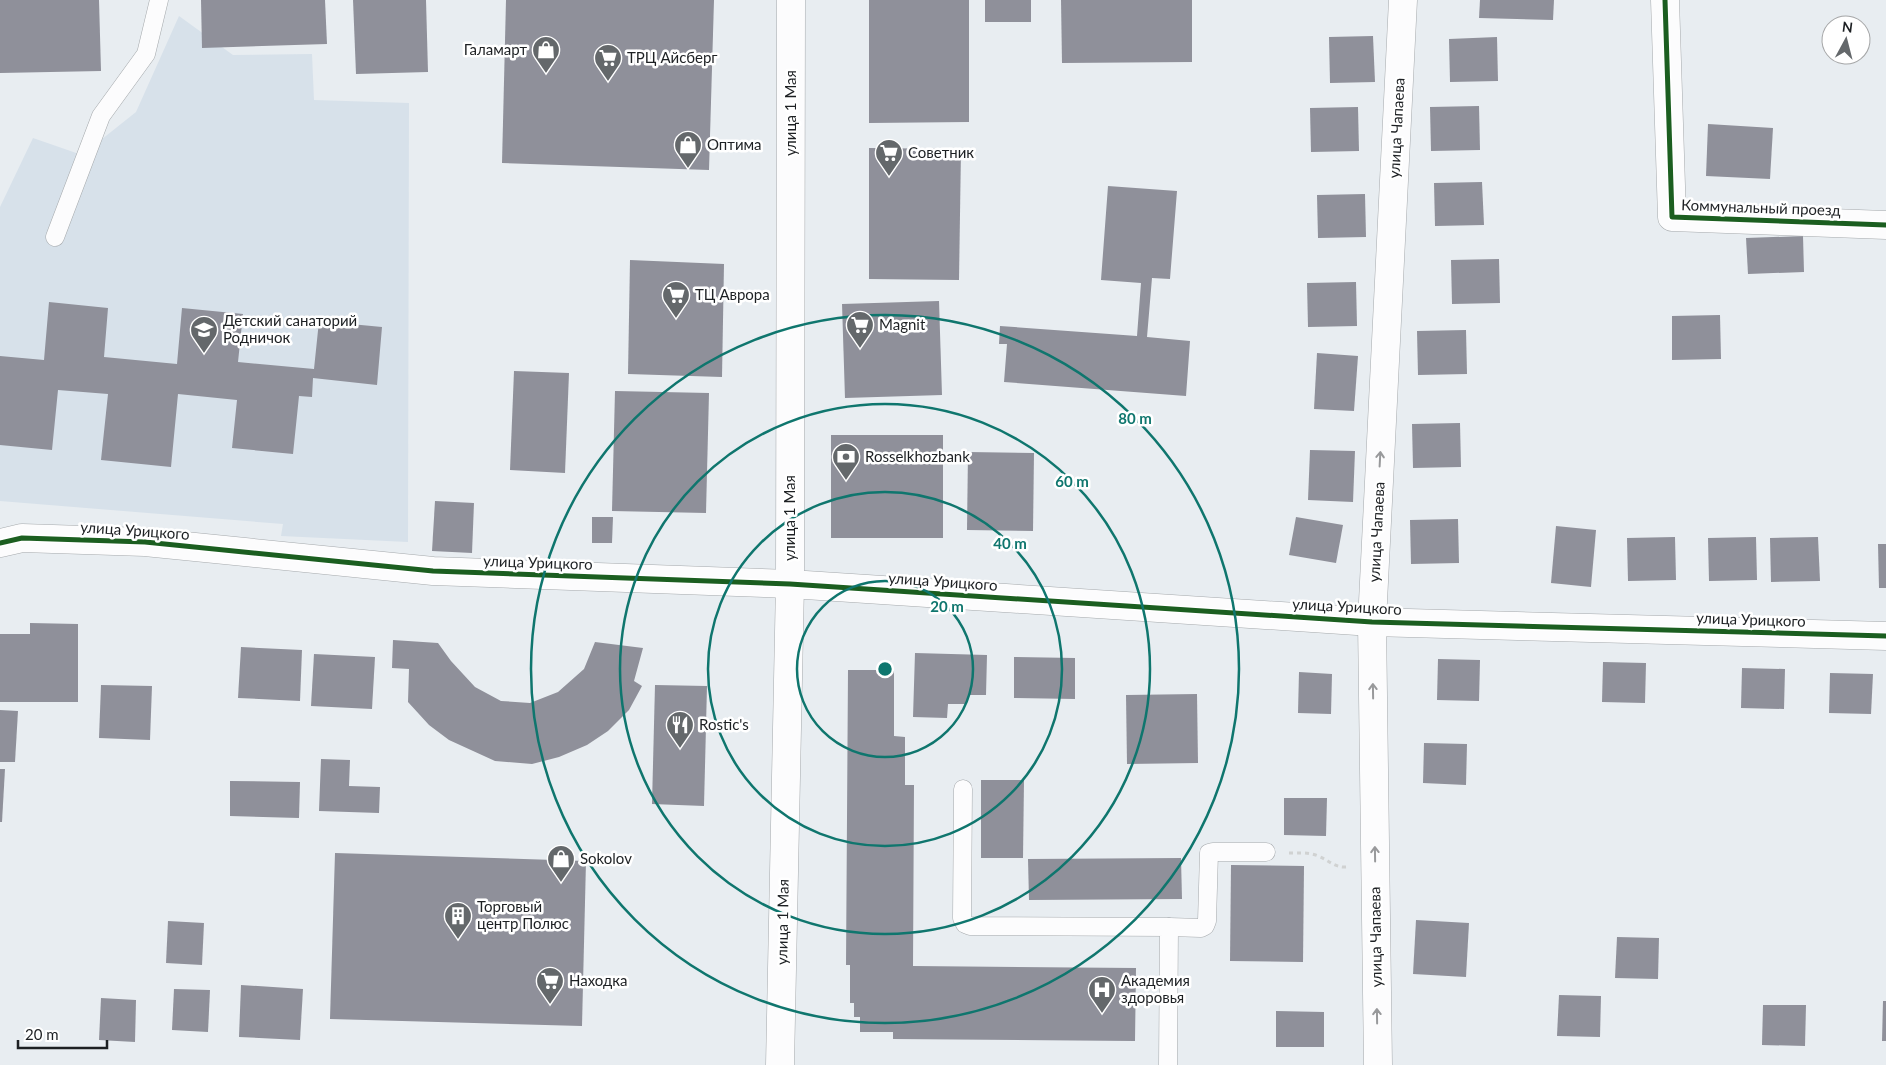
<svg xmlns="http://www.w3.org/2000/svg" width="1886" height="1065" viewBox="0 0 1886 1065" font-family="Lato,sans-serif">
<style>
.built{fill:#d7e1ea}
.building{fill:#8f909a}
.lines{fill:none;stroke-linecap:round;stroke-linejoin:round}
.service-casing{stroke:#a5a9ac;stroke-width:19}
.minor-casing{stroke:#a5a9ac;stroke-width:29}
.secondary-casing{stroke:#a5a9ac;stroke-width:29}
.path{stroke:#d0d2d2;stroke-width:3;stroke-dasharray:4 4;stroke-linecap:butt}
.service{stroke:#fcfcfd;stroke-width:18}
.minor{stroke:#fcfcfd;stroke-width:28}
.secondary{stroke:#fcfcfd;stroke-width:28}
.cycleway-casing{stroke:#fff;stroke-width:8}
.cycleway{stroke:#1b5e20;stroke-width:5}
.oneway{stroke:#98999b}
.ring{fill:none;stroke:#0f766e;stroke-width:2.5}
.labels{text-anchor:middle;stroke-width:5;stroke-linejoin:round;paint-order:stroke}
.poi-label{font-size:15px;fill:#1d2023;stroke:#fff;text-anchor:start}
.street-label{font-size:15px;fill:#1d2023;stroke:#fff}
.centre{fill:#0f766e;stroke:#fff;stroke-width:2.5}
.ring-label{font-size:15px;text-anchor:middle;font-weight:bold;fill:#0f766e;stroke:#fff;stroke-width:5;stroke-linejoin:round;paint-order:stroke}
</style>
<rect width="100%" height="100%" fill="#e8edf1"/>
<!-- built -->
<path class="built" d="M179,16L233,55L312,54L314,100L409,103L408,542L281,536L283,524L0,501V207L33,138L82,155L136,112Z"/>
<!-- building -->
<g class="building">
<path d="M0,0H99L101,71L0,73Z"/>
<path d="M201,0H325L327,44L202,48Z"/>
<path d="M353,0H426L428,72L356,74Z"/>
<path d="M506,0H714L709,170L502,163Z"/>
<path d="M869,0H969V122L869,123Z"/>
<rect x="985" y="0" width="46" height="22"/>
<path d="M1061,0H1192V62L1062,63Z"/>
<path d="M1480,0H1554L1553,20L1479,18Z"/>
<path d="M1373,36L1375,82L1330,83L1329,37Z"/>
<path d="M1497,37L1498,81L1450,82L1449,39Z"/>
<path d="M1479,106L1480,150L1431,151L1430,107Z"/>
<path d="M1358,107L1359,151L1311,152L1310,108Z"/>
<path d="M1708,124L1773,128L1770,179L1706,176Z"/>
<path d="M869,148L961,149L959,280L869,279Z"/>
<path d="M1482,182L1484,225L1435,226L1434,183Z"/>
<path d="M1108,186L1177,191L1170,279L1152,278L1147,337L1190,341L1186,396L1004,382L1007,344H999L1000,326L1137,336L1141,283L1101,280Z"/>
<path d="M1365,194L1366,237L1318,238L1317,195Z"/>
<path d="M1803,236L1804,272L1748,274L1746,238Z"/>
<path d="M1499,259L1500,303L1452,304L1451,260Z"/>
<path d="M630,260L724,264L722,377L628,374Z"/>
<path d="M1356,282L1357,326L1308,327L1307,283Z"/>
<path d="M939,301L942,395L845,398L842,304Z"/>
<path d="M49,302L108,308L104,357L177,364L182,308L243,314L238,362L314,369L319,321L382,327L377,385L313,378L312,397L299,396L293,454L232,448L237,400L178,394L171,467L101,460L108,394L58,390L52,450L0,445V356L44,360Z"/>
<path d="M1720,315L1721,359L1672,360V316Z"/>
<path d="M1466,330L1467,374L1418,375L1417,331Z"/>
<path d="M1317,353L1358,356L1354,411L1314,409Z"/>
<path d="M514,371L569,373L565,473L510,470Z"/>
<path d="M615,391L709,393L706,513L612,511Z"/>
<path d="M1460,423L1461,467L1413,468L1412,424Z"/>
<rect x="831" y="435" width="112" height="103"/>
<path d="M1310,450L1355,451L1353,502L1308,500Z"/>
<path d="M968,452L1034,453L1033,531L967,530Z"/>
<path d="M435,501L474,503L472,553L432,551Z"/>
<path d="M592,517H613L612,543H592Z"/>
<path d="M1296,517L1343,525L1336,563L1289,555Z"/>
<path d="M1458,519L1459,563L1411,564L1410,520Z"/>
<path d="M1556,526L1596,530L1591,587L1551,583Z"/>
<path d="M1675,537L1676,580L1628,581L1627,538Z"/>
<path d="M1756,537L1757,580L1709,581L1708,538Z"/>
<path d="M1818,537L1820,581L1771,582L1770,538Z"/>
<path d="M1878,544H1886V588H1879Z"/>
<path d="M30,623L78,624V702H0V634H30Z"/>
<path d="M393,640L438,643L451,661L475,687L501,701L530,703L558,692L584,669L595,642L643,648L634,681L642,686L629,710L608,731L587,745L559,757L532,764L495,761L449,740L429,725L408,702L409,669L392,668Z"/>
<path d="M241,647L302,650L300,701L238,698Z"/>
<path d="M915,653L987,655L986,695H968L967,704H948L947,718L913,717Z"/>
<path d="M314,654L375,657L372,709L311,706Z"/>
<path d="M1014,657L1075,658V699L1014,698Z"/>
<path d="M1438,659L1480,660L1479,701L1437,700Z"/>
<path d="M1603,662L1646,663L1645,703L1602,702Z"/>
<path d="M1742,668L1785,669L1784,709L1741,708Z"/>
<path d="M848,670H894V736L905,737V785H914L913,966L1136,968L1135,1041L893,1039V1032H860V1017H854V1003H850V965H846Z"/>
<path d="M1299,672L1332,674L1331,714L1298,713Z"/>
<path d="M1830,673L1873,674L1871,714L1829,713Z"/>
<path d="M101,685L152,686L150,740L99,738Z"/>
<path d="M655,685L707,686L704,806L652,804Z"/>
<path d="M1197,694L1198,763L1127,764L1126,695Z"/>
<path d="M0,710L18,711L15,762H0Z"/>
<path d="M1424,743L1467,744L1466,785L1423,783Z"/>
<path d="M321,759L350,760L349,786L380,787L379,813L319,811Z"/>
<path d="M0,769H5L2,822H0Z"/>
<path d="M981,780H1024L1023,858H981Z"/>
<path d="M230,781L300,782L299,818L230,816Z"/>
<path d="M1284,798H1327L1326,836L1284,835Z"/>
<path d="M335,853L586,861L582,1026L330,1019Z"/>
<path d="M1181,858L1182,899L1029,900L1028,859Z"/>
<path d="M1231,865L1304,866L1303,962L1230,961Z"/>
<path d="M1416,920L1469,923L1466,977L1413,974Z"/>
<path d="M168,921L204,923L202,965L166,963Z"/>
<path d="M1617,937L1659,938L1658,979L1615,978Z"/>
<path d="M241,985L303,989L300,1040L239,1037Z"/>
<path d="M174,989L210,990L208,1032L172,1030Z"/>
<path d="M1559,995L1601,996L1600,1037L1557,1036Z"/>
<path d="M101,998L136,1000L135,1042L99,1040Z"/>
<path d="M1883,1001H1886V1041H1882Z"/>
<path d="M1763,1005H1806L1805,1046L1762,1045Z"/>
<path d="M1276,1011L1324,1012V1047H1276Z"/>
</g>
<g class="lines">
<defs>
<g id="service">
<path d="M55,237L101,116L146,54L159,0"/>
<path d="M963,789L962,918L965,924L970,926L1169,927L1168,1065"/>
<path d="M1169,927L1201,928L1205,926L1207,921L1209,853L1213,852H1266"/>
</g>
<g id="minor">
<path d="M1665,0L1672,217L1886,225"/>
<path d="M0,543L22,538L145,542L433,571L790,584L1372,622L1886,636"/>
</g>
<g id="secondary">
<path d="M780,1065L790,584L791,0"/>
<path d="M1378,1065L1372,622L1403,0"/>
</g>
</defs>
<!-- service casing -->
<use href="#service" class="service-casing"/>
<!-- minor casing -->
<use href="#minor" class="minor-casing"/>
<!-- secondary casing -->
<use href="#secondary" class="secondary-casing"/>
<!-- path -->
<path class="path" d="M1289,853C1299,853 1309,852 1318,856C1329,860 1334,868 1347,867"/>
<!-- service -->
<use href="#service" class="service"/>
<!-- minor -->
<use href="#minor" class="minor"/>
<!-- secondary -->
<use href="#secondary" class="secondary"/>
<defs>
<g id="cycleway">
<path d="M1665,0L1672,217L1886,225"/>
<path d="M0,543L22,538L145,542L433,571L790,584L1372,622L1886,636"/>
</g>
</defs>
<!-- cycleway casing -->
<use href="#cycleway" class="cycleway-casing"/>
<!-- cycleway -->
<use href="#cycleway" class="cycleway"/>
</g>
<!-- one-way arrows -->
<defs><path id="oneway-shaft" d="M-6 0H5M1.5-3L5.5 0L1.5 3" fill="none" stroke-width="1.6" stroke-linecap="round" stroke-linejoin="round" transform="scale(1.25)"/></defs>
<g class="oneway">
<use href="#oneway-shaft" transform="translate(1380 459) rotate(-87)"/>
<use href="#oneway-shaft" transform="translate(1373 691) rotate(-91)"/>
<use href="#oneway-shaft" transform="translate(1375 854) rotate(-91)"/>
<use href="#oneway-shaft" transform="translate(1377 1016) rotate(-91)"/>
</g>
<!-- distance rings -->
<g class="ring">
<circle cx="885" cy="669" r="88"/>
<circle cx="885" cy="669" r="177"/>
<circle cx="885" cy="669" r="265"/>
<circle cx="885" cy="669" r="354"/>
</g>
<!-- icons -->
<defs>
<symbol id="shop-pin" viewBox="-11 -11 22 30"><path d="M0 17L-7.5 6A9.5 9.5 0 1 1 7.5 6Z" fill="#64686b" stroke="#fff"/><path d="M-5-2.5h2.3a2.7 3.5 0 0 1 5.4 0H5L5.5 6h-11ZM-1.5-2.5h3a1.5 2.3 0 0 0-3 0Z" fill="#fff"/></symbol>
<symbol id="supermarket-pin" viewBox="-11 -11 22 30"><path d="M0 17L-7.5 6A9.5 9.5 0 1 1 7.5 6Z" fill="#64686b" stroke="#fff"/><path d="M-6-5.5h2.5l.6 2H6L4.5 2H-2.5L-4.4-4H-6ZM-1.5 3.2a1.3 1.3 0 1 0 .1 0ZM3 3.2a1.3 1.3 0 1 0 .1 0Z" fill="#fff"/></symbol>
<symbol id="school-pin" viewBox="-11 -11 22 30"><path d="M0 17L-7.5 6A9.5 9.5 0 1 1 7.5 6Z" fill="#64686b" stroke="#fff"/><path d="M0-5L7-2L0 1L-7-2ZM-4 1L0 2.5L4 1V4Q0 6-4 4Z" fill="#fff"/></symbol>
<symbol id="bank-pin" viewBox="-11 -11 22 30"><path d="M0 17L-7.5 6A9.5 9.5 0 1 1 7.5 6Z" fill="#64686b" stroke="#fff"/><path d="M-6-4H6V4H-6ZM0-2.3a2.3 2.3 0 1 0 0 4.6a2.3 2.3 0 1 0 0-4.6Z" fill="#fff"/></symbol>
<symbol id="restaurant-pin" viewBox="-11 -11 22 30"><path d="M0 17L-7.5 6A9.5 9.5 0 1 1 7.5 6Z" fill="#64686b" stroke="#fff"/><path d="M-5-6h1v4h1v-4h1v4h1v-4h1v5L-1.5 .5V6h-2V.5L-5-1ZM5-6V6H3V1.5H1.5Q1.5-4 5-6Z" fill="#fff"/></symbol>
<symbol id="building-pin" viewBox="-11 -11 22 30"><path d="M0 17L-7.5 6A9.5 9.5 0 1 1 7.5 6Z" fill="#64686b" stroke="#fff"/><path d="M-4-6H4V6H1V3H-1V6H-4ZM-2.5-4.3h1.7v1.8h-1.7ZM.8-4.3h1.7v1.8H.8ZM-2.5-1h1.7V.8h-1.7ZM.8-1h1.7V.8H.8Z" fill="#fff"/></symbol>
<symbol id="hospital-pin" viewBox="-11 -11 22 30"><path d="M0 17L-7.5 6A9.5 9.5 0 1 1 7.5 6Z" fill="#64686b" stroke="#fff"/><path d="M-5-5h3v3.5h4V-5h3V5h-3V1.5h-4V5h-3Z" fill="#fff"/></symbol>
</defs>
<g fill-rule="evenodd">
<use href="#shop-pin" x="530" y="34" width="32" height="43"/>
<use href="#supermarket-pin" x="592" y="42" width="32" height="43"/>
<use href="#shop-pin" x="672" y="129" width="32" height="43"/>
<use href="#supermarket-pin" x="873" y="137" width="32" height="43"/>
<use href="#supermarket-pin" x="660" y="279" width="32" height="43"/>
<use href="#supermarket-pin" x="844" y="309" width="32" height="43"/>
<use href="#school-pin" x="188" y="314" width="32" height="43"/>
<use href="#bank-pin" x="830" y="441" width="32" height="43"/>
<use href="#restaurant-pin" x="664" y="709" width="32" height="43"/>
<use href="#shop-pin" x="545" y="843" width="32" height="43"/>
<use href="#building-pin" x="442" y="900" width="32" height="43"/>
<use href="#supermarket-pin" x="534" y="965" width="32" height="43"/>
<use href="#hospital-pin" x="1086" y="974" width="32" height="43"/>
</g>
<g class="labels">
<!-- poi labels -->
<g class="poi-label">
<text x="527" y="55" text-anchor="end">Галамарт</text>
<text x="627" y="63">ТРЦ Айсберг</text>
<text x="707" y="150">Оптима</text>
<text x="908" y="158">Советник</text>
<text x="695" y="300">ТЦ Аврора</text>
<text x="223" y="326">Детский санаторий<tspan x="223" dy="17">Родничок</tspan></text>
<text x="879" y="330">Magnit</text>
<text x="865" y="462">Rosselkhozbank</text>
<text x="699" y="730">Rostic's</text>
<text x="580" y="864">Sokolov</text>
<text x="477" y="912">Торговый<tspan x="477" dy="17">центр Полюс</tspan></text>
<text x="569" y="986">Находка</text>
<text x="1121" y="986">Академия<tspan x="1121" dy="17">здоровья</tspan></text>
</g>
<!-- street labels -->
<g class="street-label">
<text transform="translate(791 113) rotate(-90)" y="5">улица 1 Мая</text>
<text transform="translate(1397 128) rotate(-87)" y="5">улица Чапаева</text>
<text transform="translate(1761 208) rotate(2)" y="5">Коммунальный проезд</text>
<text transform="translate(790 518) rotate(-90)" y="5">улица 1 Мая</text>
<text transform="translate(135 531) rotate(4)" y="5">улица Урицкого</text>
<text transform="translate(1377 532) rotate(-87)" y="5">улица Чапаева</text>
<text transform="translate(538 563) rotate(2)" y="5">улица Урицкого</text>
<text transform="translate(943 582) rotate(4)" y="5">улица Урицкого</text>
<text transform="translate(1347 607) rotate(3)" y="5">улица Урицкого</text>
<text transform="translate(1751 620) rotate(2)" y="5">улица Урицкого</text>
<text transform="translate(783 922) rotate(-89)" y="5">улица 1 Мая</text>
<text transform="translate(1376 937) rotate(-91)" y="5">улица Чапаева</text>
</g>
</g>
<circle cx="885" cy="669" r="8" class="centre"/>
<g class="ring-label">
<text x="1135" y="424">80 m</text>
<text x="1072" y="487">60 m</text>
<text x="1010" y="549">40 m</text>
<text x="947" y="612">20 m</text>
</g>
<!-- north arrow -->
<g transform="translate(1846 40) rotate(7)"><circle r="24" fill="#ffffff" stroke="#a5a6a7"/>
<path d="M0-4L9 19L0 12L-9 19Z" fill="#64686b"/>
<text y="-8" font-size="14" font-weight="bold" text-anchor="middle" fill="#1d2023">N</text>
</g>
<!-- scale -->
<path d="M18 1040v8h89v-8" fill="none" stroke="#1d2023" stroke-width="2.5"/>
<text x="25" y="1040" font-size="15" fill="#1d2023" stroke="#ffffff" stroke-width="4" paint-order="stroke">20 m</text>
</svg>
